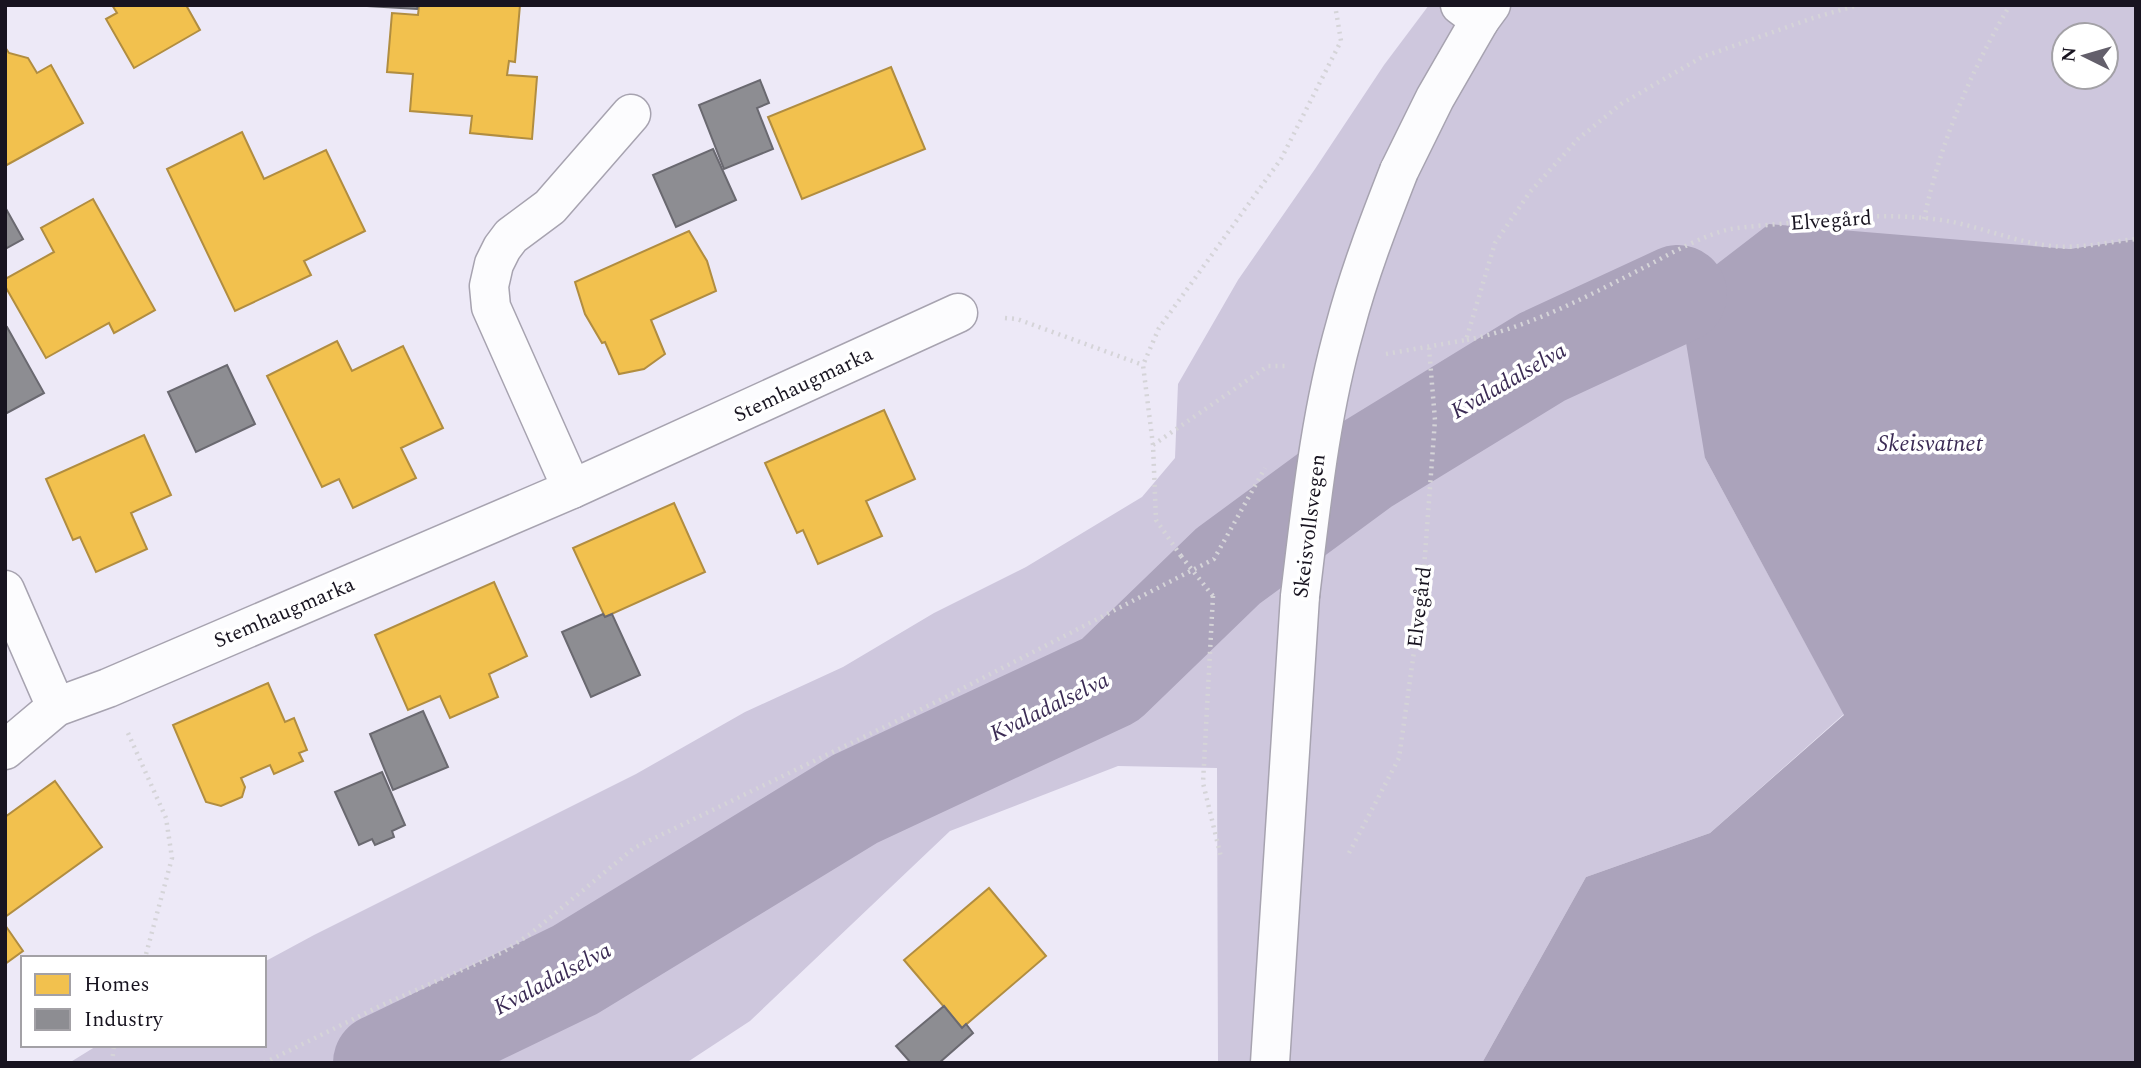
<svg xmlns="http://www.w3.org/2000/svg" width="2141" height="1068" viewBox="0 0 2141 1068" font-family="Spectral,serif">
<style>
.forest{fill:#cec7dd;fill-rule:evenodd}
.water{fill:#aba3bb}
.homes{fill:#f2c14e;stroke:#b18d40;stroke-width:2}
.industry{fill:#8d8d92;stroke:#6a6970;stroke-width:2}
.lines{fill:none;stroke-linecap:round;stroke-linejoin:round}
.river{stroke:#aba3bb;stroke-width:98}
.street-casing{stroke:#a7a3b0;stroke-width:41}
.secondary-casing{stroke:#a7a3b0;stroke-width:41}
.path{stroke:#d5d4d8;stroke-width:4.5;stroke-dasharray:2 5;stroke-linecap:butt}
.street{stroke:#fcfcfe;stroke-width:38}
.secondary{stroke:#fcfcfe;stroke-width:38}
.secondary-bridge-casing{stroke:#a7a3b0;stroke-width:41;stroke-linecap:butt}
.path-bridge{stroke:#d5d4d8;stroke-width:4.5;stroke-dasharray:2 5;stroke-linecap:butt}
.secondary-bridge{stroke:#fcfcfe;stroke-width:38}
.labels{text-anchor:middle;stroke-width:7;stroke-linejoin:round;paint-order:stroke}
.street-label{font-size:21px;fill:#181420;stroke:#fff}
.water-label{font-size:23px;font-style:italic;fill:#3b2b54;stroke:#fff}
</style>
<rect width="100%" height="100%" fill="#ede9f7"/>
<!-- forest -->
<path class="forest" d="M1429,5H2136V239L2069,249L1705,458L1844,714L1710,833L1586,877L1482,1063H1218L1217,768L1118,766L950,831L750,1021L686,1063H69L98,1045H264V962L314,935L636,774L745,712L843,667L934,613L1026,567L1142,497L1175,458L1178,384L1238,280L1315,169L1384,65ZM2064,35H2106V77H2064Z"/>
<!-- water -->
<path class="water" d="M1769,224L2069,249L2136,239V1063H1482L1586,877L1710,833L1844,715L1705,458L1678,294Z"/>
<!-- homes -->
<g class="homes">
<path d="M112,5H186L200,30L134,68L106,19L117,13Z"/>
<path d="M419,5H520L515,62L509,61L507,75L537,77L532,139L470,133L472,116L410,111L413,74L387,72L392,13L418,15Z"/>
<path d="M5,47L9,53L28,58L37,73L51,65L83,123L5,166Z"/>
<path d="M891,67L925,149L802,199L768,117Z"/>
<path d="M242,132L264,179L326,150L365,231L304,261L311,275L235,311L167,169Z"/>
<path d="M93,199L155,310L114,333L109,323L46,358L5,286V279L54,252L41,228Z"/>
<path d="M689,231L707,261L716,291L651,320L665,354L644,369L619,374L605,342L602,343L585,314L575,282Z"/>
<path d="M337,341L352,371L403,346L443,428L401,448L416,478L353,508L339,479L322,487L267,376Z"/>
<path d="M884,410L915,479L866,501L882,536L818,564L803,530L797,533L765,463Z"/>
<path d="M144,435L171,495L131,513L147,549L96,572L80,537L73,540L46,479Z"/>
<path d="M674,503L705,572L605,617L573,548Z"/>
<path d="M494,582L527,656L489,674L498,697L450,718L440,696L408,710L375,635Z"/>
<path d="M268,683L285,722L294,718L307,750L299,753L303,761L274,774L270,765L241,778L245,787L242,797L221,806L206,802L173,725Z"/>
<path d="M55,781L102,847L5,917V817Z"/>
<path d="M989,888L1046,956L962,1028L904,960Z"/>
<path d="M5,925L23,951L5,964Z"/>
</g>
<!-- industry -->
<g class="industry">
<path d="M350,5H418L417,9Z"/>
<path d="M760,80L769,103L757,108L773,149L724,169L699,105Z"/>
<path d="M713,149L736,200L676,227L653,175Z"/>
<path d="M5,207L23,239L5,249Z"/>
<path d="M7,327L44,393L5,414V328Z"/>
<path d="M227,365L255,424L196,452L168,392Z"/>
<path d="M603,614L605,617L612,614L640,675L591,697L562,632Z"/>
<path d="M423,711L448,767L393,790L370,734Z"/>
<path d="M382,772L405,825L392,831L394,837L375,845L372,839L359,845L335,792Z"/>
<path d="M944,1006L962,1028L966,1024L973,1033L939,1063H911L896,1046Z"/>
</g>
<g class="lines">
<!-- river -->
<path class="river" d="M382,1063L575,970L855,799L1110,680L1228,566L1364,466L1542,357L1678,294"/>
<defs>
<g id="street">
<path d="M1460,5L1480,20"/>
<path d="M572,489L491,307L489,286L494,264L502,248L511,236L550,207L631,114"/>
<path d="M5,590L56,707"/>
<path d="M5,750L56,707L108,688L572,489L958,313"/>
</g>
<g id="secondary">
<path d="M1399,171L1435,98L1480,20L1491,5"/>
<path d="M1270,1063L1300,596"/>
</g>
</defs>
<!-- street casing -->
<use href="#street" class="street-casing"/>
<!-- secondary casing -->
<use href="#secondary" class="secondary-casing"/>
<!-- path -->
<g class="path">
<path d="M1924,219C1940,144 1970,72 2010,5"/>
<path d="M1005,318L1017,319L1143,365"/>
<path d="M1467,340C1530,327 1586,297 1643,268C1668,255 1705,234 1731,229C1750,226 1770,225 1789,223C1841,217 1901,212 1953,222C1986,229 2017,242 2051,246C2079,249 2109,242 2136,239"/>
<path d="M1386,354L1466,340L1495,243L1530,192L1578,139L1621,104L1702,57L1813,18L1858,5"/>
<path d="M1153,445L1268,366H1287"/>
<path d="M1181,556L1156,520L1153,445L1143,365L1159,328L1281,159L1341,41L1335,5"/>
<path d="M1213,596L1203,783L1221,857"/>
<path d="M128,733L166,818L172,858L145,958"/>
<path d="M1349,853L1399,758L1422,595L1435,420L1429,348"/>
<path d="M112,1063L114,1045"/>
<path d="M264,1063L382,1005L503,952L530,934L634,848L938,701L1214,559L1265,468"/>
</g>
<!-- street -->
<use href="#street" class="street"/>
<!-- secondary -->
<use href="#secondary" class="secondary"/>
<defs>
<path id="secondary-bridge" d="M1300,596C1311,506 1320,415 1345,327C1359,274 1379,222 1399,171"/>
</defs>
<!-- secondary-bridge casing -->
<use href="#secondary-bridge" class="secondary-bridge-casing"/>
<!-- path-bridge -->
<path class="path-bridge" d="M1181,556L1213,596"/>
<!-- secondary-bridge -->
<use href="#secondary-bridge" class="secondary-bridge"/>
</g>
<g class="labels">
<!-- street labels -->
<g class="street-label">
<text transform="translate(1831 220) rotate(-4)" y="7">Elvegård</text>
<text transform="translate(803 384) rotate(-25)" y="7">Stemhaugmarka</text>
<text transform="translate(1309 526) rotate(-83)" y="7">Skeisvollsvegen</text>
<text transform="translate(1419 607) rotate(-83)" y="7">Elvegård</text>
<text transform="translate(284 612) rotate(-23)" y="7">Stemhaugmarka</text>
</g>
<!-- water labels -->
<g class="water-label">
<text transform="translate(1508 380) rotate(-30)" y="8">Kvaladalselva</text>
<text x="1930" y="451">Skeisvatnet</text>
<text transform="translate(1049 706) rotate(-26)" y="8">Kvaladalselva</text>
<text transform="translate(552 978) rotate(-28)" y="8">Kvaladalselva</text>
</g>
</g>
<!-- border -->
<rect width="2141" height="1068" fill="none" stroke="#181420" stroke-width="14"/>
<!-- legend -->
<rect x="21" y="956" width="245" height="91" fill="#ffffff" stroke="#a3a1a6" stroke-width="2"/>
<rect x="35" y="974" width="35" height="21" fill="#f2c14e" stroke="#a3a1a6" stroke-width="2"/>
<text x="84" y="991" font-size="21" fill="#181420">Homes</text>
<rect x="35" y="1009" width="35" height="21" fill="#8d8d92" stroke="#a3a1a6" stroke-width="2"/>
<text x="84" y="1026" font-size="21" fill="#181420">Industry</text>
<!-- north arrow -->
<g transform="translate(2085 56) rotate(275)"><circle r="33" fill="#ffffff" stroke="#a3a1a6" stroke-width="2"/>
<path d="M0-5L12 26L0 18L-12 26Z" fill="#635f6b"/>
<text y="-10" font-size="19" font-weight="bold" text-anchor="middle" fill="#181420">N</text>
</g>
</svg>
